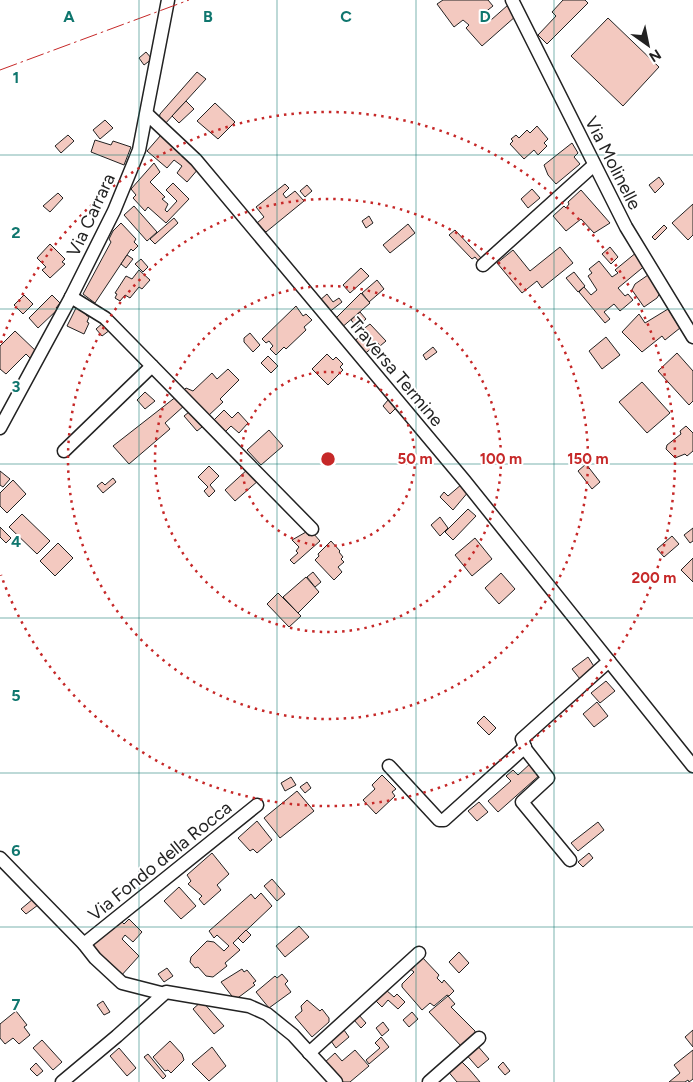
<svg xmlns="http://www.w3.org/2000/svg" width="693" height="1082" viewBox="0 0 693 1082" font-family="Figtree,sans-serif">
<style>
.building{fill:#f3c9c0;stroke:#222}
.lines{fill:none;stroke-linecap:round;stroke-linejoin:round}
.minor-casing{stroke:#222;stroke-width:15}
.minor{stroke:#fff;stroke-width:12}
.power{stroke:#c62828;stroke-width:1;stroke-dasharray:18 4 2.5 4;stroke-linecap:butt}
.grid{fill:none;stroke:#0f766e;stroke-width:1;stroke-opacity:0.55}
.ring{fill:none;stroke:#c62828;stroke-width:2.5;stroke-dasharray:2.5 5}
.labels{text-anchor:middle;stroke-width:4;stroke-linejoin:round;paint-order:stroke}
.street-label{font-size:18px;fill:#222;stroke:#fff}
.grid-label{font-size:16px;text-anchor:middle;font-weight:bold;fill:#0f766e;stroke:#fff;stroke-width:4;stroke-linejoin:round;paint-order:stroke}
.centre{fill:#c62828;stroke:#fff;stroke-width:2.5}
.ring-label{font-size:15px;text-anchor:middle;font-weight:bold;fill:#c62828;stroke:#fff;stroke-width:4;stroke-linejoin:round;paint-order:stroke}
</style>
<rect width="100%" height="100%" fill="#fff"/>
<!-- building -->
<g class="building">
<path d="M443,0H488L493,6L484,13L491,20L508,5L516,16L482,46L466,28L469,25L463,20L454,27L437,4Z"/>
<path d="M563,0H585L588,3L547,44L538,35L556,16L552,12Z"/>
<path d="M608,18L659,67L623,106L571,56Z"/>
<path d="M146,52L152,59L144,65L139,58Z"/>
<path d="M197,72L206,79L164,125L159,119L160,114Z"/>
<path d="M186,101L194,109L179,123L172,116Z"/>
<path d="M215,103L235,122L218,139L197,121Z"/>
<path d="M105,120L113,128L100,139L93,130Z"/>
<path d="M537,126L548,139L544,143L547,146L538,155L534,150L524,159L510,144L513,141L511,139L516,135L519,138L527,130L530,133Z"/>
<path d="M68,135L74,141L61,153L55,146Z"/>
<path d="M161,135L199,168L187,182L177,173L182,166L174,160L167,168L147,151Z"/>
<path d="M95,140L111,145L113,141L131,147L124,165L91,152Z"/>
<path d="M572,143L578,153L574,157L580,164L556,184L548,175L544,165Z"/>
<path d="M154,163L160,172L150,182L165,197L162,199L168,204L165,210L167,212L177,201L166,190L173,183L189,199L166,223L148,207L145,211L133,198L136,195L131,189Z"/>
<path d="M659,177L664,184L655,193L649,185Z"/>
<path d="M285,184L289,188L283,194L286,198L295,191L304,201L266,232L257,223L264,217L256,207Z"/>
<path d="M307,185L312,191L305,197L300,191Z"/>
<path d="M532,189L540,198L528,208L521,199Z"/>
<path d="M581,190L610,223L594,233L581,219L566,231L553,216L564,206L566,208L569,204L568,202Z"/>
<path d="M58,193L63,198L50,212L43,206Z"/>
<path d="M693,204V235L688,240L672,223Z"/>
<path d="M134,206L157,232L147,241L124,215Z"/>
<path d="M369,216L373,223L366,228L362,221Z"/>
<path d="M174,218L178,223L155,244L150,239Z"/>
<path d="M121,223L136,239L134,242L138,246L133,251L131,249L95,303L83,294L111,242L109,239L113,231Z"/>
<path d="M408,224L415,233L390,253L383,245Z"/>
<path d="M664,225L667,228L655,240L652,237Z"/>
<path d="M455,230L483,260L480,263L475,257L472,259L449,235Z"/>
<path d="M50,244L65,259L62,262L65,264L50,278L42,270L46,267L37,258Z"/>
<path d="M560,247L573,263L542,288L537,281L522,293L497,263L513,250L530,271Z"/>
<path d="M610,247L618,257L611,264L602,254Z"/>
<path d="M637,252L647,264L618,288L625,296L628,294L633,300L620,311L614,304L604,312L610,319L605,323L579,292L584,287L591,295L597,290L588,276L592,273L589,269L599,261L612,277L618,273L615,270Z"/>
<path d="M127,255L133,259L126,268L121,264Z"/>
<path d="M141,259L148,267L143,272L135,264Z"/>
<path d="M361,268L369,276L350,293L343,285Z"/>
<path d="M139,270L150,280L142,289L139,287L130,298L125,295L120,301L115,298L117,294L115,293L126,276L132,279Z"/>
<path d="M574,272L585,286L578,292L566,278Z"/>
<path d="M648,275L660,293L657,298L644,307L632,290L635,284Z"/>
<path d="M377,280L384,289L369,302L362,293Z"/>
<path d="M361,293L370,303L340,329L333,321Z"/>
<path d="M327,294L333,302L339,298L342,302L328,313L319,301Z"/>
<path d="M24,295L33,304L23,314L14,305Z"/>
<path d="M52,295L60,303L56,308L58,309L38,328L29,318Z"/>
<path d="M78,304L89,309L86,315L89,317L87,322L89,323L84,334L67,326Z"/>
<path d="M296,306L303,316L306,314L312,320L304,327L306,330L286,349L284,347L276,355L270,349L273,346L269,341L266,343L262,339Z"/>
<path d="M668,309L680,328L665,340L662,336L642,352L622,332L639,314L645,323Z"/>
<path d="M360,312L366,319L357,327L351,320Z"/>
<path d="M104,322L110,330L102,336L96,329Z"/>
<path d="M370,324L386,341L380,346L378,343L362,356L352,343L364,333L362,330Z"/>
<path d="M15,331L38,353L32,360L26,354L6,374L0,369V346Z"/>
<path d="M250,333L260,345L253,352L244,342V338Z"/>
<path d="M606,337L620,355L602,369L589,351Z"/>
<path d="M433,347L437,352L426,360L423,355Z"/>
<path d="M677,353L693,371V401L689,405L658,371Z"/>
<path d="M327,354L333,360L336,357L343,364L340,367L343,370L328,385L312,369Z"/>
<path d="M268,356L278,366L271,373L261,363Z"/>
<path d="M228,369L239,380L220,399L223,402L208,416L183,391L186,388L193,391L212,373L217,379Z"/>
<path d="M642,382L670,413L647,433L619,402Z"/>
<path d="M145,392L155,401L145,409L137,400Z"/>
<path d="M177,396L185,405L165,423L170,429L129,464L113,446Z"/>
<path d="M388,400L396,408L390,414L383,406Z"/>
<path d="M224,410L232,418L238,412L248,423L239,433L231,426L225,432L213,421Z"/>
<path d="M189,412L202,427L197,431L184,416Z"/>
<path d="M686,426L693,433V451L687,456L685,454L675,458L666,449L667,445L681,434L680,431Z"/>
<path d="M269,430L283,446L261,465L247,450Z"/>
<path d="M586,464L600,482L592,489L578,471Z"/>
<path d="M209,466L219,476L210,485L215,491L209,497L204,491L208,487L198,477Z"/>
<path d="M249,468L259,480L235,501L225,490Z"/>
<path d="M0,471L10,479L3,487L0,485Z"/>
<path d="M113,478L116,482L103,493L97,486L102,482L105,485Z"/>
<path d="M13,480L26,494L7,513L0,506V493Z"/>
<path d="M462,484L469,491L453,510L440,497L444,492L448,496Z"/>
<path d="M468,509L476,516L453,540L445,532Z"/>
<path d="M22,514L50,541L37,554L9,527Z"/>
<path d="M440,517L448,528L440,536L431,525Z"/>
<path d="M0,527L11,538L6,543L0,537Z"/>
<path d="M693,528V541L690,543L684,535Z"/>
<path d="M306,532L309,536L313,533L320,541L294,564L290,560L298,553L296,551L299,547L292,540Z"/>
<path d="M672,536L679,544L664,557L657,549Z"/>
<path d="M475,538L492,559L472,576L455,555Z"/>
<path d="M331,541L340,551L339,552L343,557L341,559L344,562L338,567L342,572L334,580L315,560L319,556L318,554Z"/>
<path d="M58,543L73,558L55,576L40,561Z"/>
<path d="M693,558V582L681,570Z"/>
<path d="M313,572L321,582L315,587L307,577Z"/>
<path d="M501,573L515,589L499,604L485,588Z"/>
<path d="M306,577L319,592L298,613L283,597Z"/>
<path d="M278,593L301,616L289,627L267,604Z"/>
<path d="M588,657L595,668L580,679L572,669Z"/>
<path d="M606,681L615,691L600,703L591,693Z"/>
<path d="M597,702L608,716L594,727L583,714Z"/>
<path d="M484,716L496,728L489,735L477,723Z"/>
<path d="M532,762L542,773L498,812L488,801L511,781L506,776L513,770L518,775Z"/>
<path d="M382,775L396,789L392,792L395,796L376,814L363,800L375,789L372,785Z"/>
<path d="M291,777L296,785L285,791L281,783Z"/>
<path d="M307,782L311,788L305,793L300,787Z"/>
<path d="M297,791L314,811L280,838L264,818Z"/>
<path d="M479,802L488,812L477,821L468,811Z"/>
<path d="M257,821L272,840L257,853L253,849L250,851L238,838Z"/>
<path d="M598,822L604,830L578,851L571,843Z"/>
<path d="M212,853L229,874L217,885L221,890L204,905L199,899L202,896L188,884L191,881L187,875Z"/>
<path d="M589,853L593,858L583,867L578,862Z"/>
<path d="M272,879L285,894L277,901L264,886Z"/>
<path d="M179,887L196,906L181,919L164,901Z"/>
<path d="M261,893L272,906L233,943L240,950L225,963L227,966L213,977L206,976L198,967L195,968L190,962L191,957L207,941L214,942L224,951L229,946L217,935L214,938L209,931L251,894L255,899Z"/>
<path d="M33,899L38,905L26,914L21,909Z"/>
<path d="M129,919L142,932L133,942L125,935L122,939L139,956L120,977L92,950V944L120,920L124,924Z"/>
<path d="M299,926L309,937L285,957L276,946Z"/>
<path d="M246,930L251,935L243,943L238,938Z"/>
<path d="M459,952L469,963L459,973L449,962Z"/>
<path d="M421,956L439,975L437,978L442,983L444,980L454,991L449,996L447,995L434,1006L430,1003L422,1010L402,987V984L414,972L409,968Z"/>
<path d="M167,968L173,976L164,982L158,974Z"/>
<path d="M242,969L244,972L247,970L256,981L253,983L255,985L235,1000L221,982Z"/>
<path d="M282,974L288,981L285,984L291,992L269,1008L256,992L275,976L277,978Z"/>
<path d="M386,990L394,997L397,994L405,1002L398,1009L388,1000L382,1007L376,1001Z"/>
<path d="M448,996L455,1004L451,1007L475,1031V1036L462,1047L429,1012Z"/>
<path d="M307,1000L320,1011L322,1009L329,1018V1022L312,1037L295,1017L302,1011L301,1006Z"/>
<path d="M103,1001L110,1012L104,1015L97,1005Z"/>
<path d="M202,1001L224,1026L214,1034L193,1009Z"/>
<path d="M16,1011L27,1025L24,1027L30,1035L19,1044L13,1038L5,1044L0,1038V1024Z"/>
<path d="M412,1012L418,1019L409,1027L403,1020Z"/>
<path d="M359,1015L366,1023L361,1028L354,1020Z"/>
<path d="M383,1022L389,1030L382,1036L376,1028Z"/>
<path d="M344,1030L349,1037L336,1048L331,1041Z"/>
<path d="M693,1030V1047L685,1037Z"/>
<path d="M381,1037L389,1047L369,1064L366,1060L380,1048L375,1043Z"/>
<path d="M42,1040L62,1062L53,1070L33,1048Z"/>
<path d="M170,1041L182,1054L184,1060L171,1073L168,1070L165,1071L153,1057Z"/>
<path d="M476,1044L489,1059L478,1068L464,1052Z"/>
<path d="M212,1047L226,1066L209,1081L192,1064Z"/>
<path d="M119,1048L136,1068L127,1076L110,1056Z"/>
<path d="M355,1050L369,1066L350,1082H341L324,1063L335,1053L342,1061Z"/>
<path d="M693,1050V1079L689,1082L688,1080L685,1082H669L680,1073L674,1065Z"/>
<path d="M148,1054L166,1076L163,1079L144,1057Z"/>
<path d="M460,1060L469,1069L480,1082H457L446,1069Z"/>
<path d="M503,1062L510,1071L505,1075L498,1067Z"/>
<path d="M36,1063L43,1071L37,1076L30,1069Z"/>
</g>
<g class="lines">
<defs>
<g id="minor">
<path d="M512,0L626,227L693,337"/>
<path d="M147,114L196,160L464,480L693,766"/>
<path d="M483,265L594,165"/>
<path d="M71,297L105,318L312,529"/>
<path d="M0,428L71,297L114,211L139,150L168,0"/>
<path d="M64,451L152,366"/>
<path d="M389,766L439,820H444L525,747"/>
<path d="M0,858L84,944L257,805"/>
<path d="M570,860L522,802L548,778L526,750L522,739L609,661"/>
<path d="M84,944L95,958L122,983L161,993"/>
<path d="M309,1053L419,953"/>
<path d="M62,1082L117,1036L166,992L249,1006L267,1014L293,1035L336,1082"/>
<path d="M429,1082L479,1038"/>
</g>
</defs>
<!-- minor casing -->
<use href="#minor" class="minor-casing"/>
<!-- minor -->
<use href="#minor" class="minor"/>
<!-- power -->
<path class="power" d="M0,70L189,0"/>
</g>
<!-- grid -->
<path class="grid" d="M139,0V1082M277,0V1082M416,0V1082M554,0V1082M0,155H693M0,309H693M0,464H693M0,618H693M0,773H693M0,927H693"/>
<!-- distance rings -->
<g class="ring">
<circle cx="328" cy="459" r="87"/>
<circle cx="328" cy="459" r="173"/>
<circle cx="328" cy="459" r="260"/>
<path d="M1 343A347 347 0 1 1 1 575"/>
</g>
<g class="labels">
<!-- street labels -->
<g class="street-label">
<text transform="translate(613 163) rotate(63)" y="6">Via Molinelle</text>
<text transform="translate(91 215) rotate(-65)" y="6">Via Carrara</text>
<text transform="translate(396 372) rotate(50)" y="6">Traversa Termine</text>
<text transform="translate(160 861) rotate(-39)" y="6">Via Fondo della Rocca</text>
</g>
</g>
<g class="grid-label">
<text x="69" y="22">A</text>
<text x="208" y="22">B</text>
<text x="346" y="22">C</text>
<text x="485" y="22">D</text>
<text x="16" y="83">1</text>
<text x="16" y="238">2</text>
<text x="16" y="392">3</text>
<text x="16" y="547">4</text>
<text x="16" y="701">5</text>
<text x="16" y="856">6</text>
<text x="16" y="1010">7</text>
</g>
<circle cx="328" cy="459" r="8" class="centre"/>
<g class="ring-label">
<text x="415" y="464">50 m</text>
<text x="501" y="464">100 m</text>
<text x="588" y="464">150 m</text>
<text x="654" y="583">200 m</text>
</g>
<!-- north arrow -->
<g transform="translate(648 45) rotate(147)" stroke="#ffffff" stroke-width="4" paint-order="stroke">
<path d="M0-4L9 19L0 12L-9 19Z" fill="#222222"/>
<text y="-8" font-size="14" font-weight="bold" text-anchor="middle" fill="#222222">N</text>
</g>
</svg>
